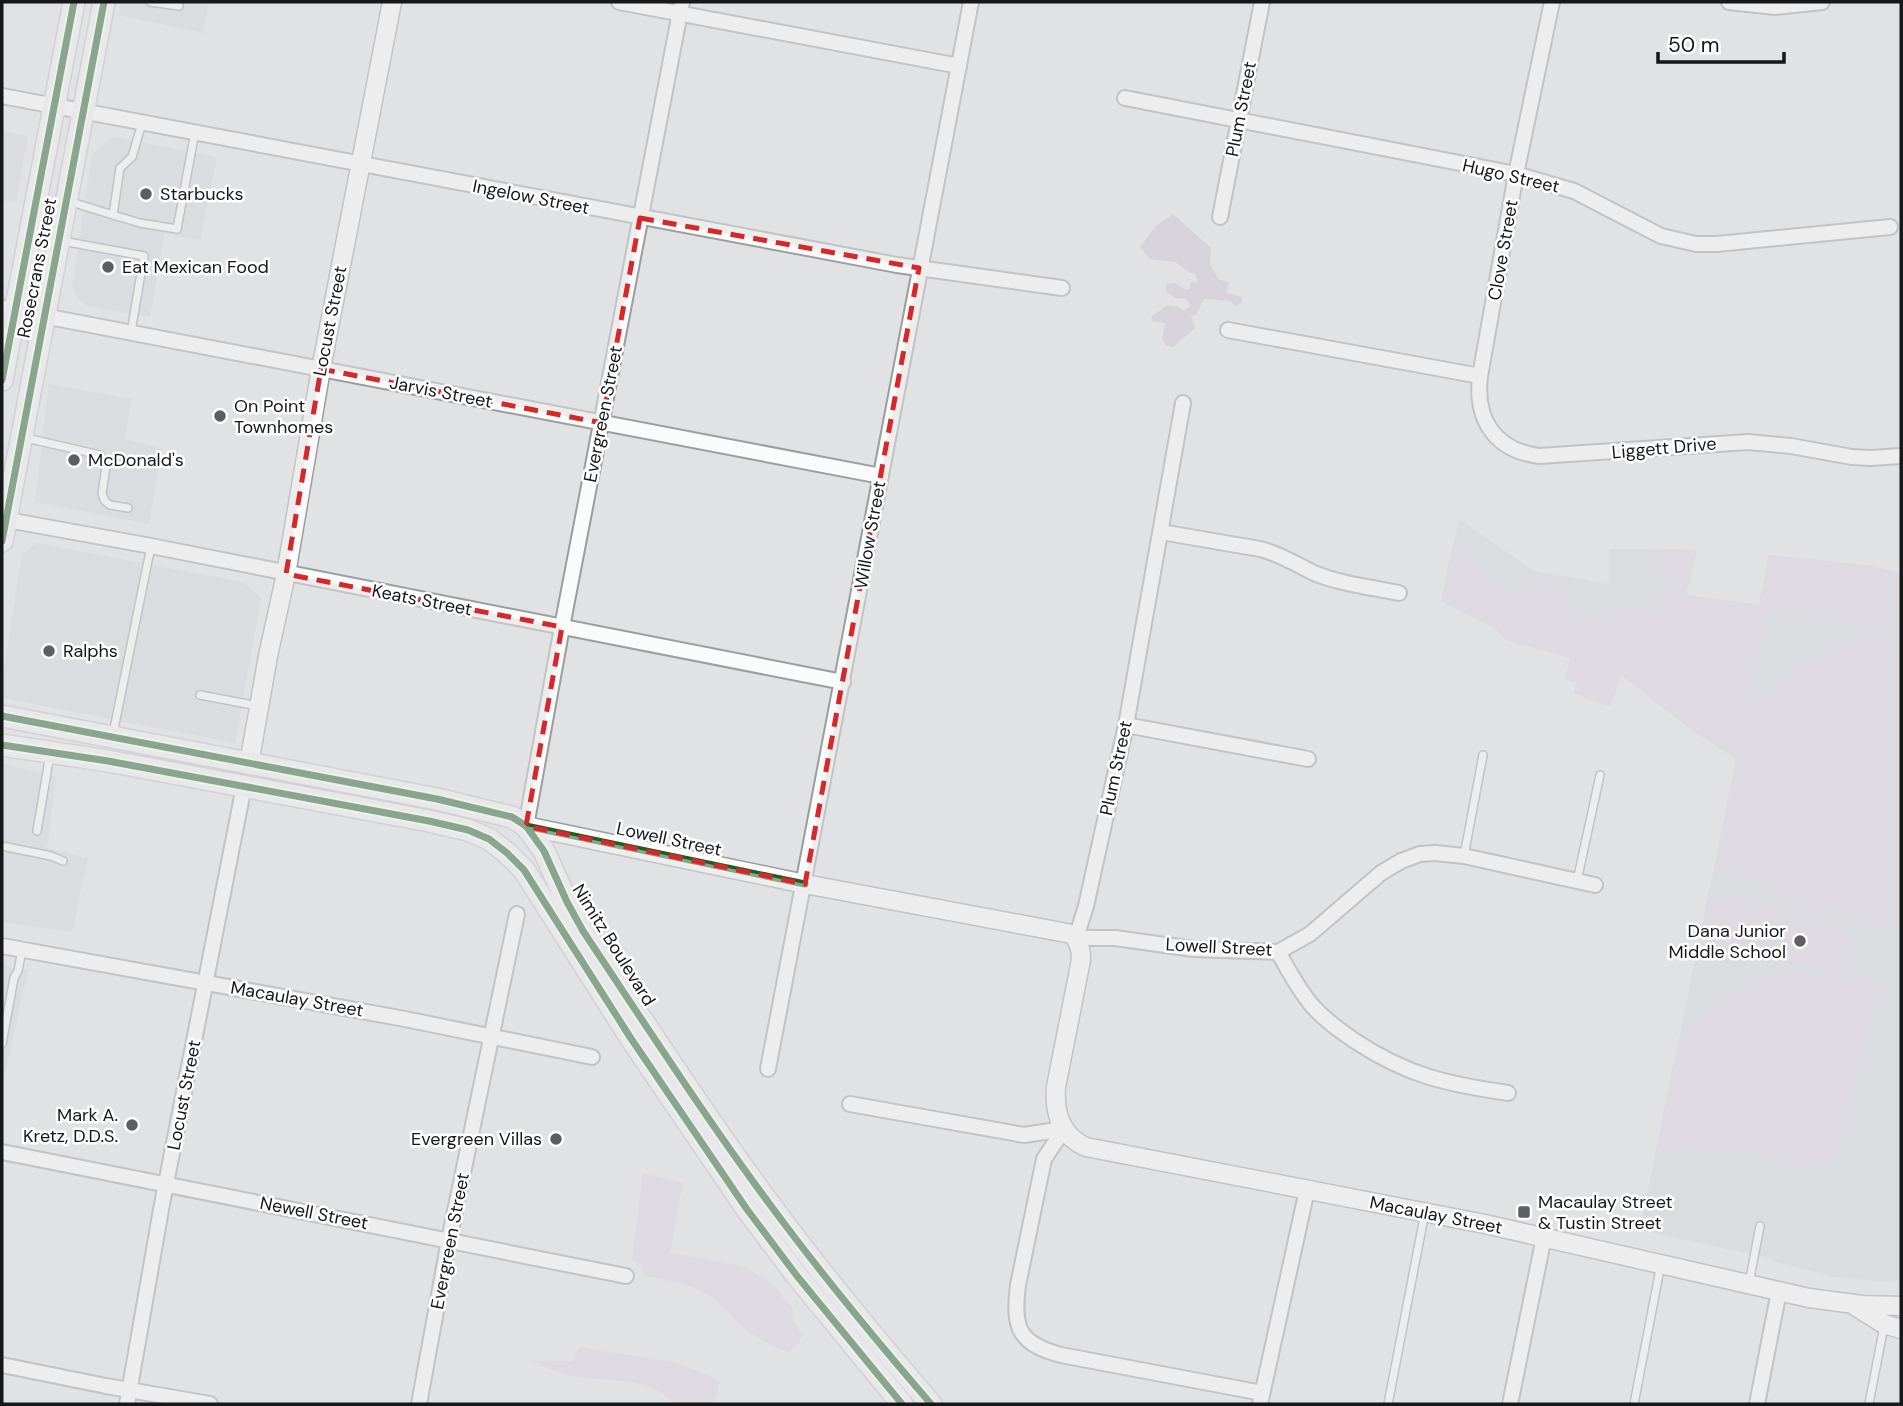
<svg xmlns="http://www.w3.org/2000/svg" width="1903" height="1406" viewBox="0 0 1903 1406" font-family="'DM Sans',sans-serif">
<style>
.built{fill:#d2d4db}
.green{fill:#dbcfde}
.forest{fill:#ccc0d0}
.lines{fill:none;stroke-linecap:round;stroke-linejoin:round}
.service-casing{stroke:#9c9d9e;stroke-width:10}
.minor-casing{stroke:#9c9d9e;stroke-width:18}
.tertiary-casing{stroke:#9c9d9e;stroke-width:21}
.primary-casing{stroke:#bdbdbe;stroke-width:24}
.service{stroke:#fafbfb;stroke-width:7}
.minor{stroke:#fafbfb;stroke-width:14}
.tertiary{stroke:#fafbfb;stroke-width:18}
.primary{stroke:#efeff3;stroke-width:21}
.cycleway-casing{stroke:#fff;stroke-width:11}
.cycleway{stroke:#1b5e20;stroke-width:7}
.marked{fill:none;stroke:#d62828;stroke-width:5;stroke-dasharray:14 9;stroke-linejoin:round}
.poi-dot{fill:#5d5e5f;stroke:#fff;stroke-width:2.5}
.labels{text-anchor:middle;stroke-width:5;stroke-linejoin:round;paint-order:stroke}
.street-label{font-size:18px;fill:#161718;stroke:#fff}
.poi-label{font-size:18px;fill:#161718;stroke:#fff;text-anchor:start}
</style>
<rect width="100%" height="100%" fill="#e1e2e4"/>
<!-- built -->
<g class="built">
<path d="M121,2H209L203,33L118,15Z"/>
<path d="M2,131L28,136L16,202L2,200Z"/>
<path d="M115,137L217,157L200,240L164,234L150,317L88,306L78,299L72,287L92,156L103,144Z"/>
<path d="M49,384L131,399L125,439L162,448L149,524L35,502Z"/>
<path d="M1459,519L1534,571L1609,584V549L1697,550L1686,595L1759,605L1769,555L1873,566L1901,573V1280L1880,1281L1836,1277L1774,1262L1773,1259L1635,1229L1643,1214L1736,759L1689,728L1621,675L1610,707L1574,693L1576,682L1565,679L1570,658L1506,640L1495,628L1441,601Z"/>
<path d="M37,543L243,582L261,598L235,743L2,698V682L22,555Z"/>
<path d="M2,763L56,777L47,848L88,858L72,932L2,922Z"/>
<path d="M2,965L28,970L2,1088Z"/>
</g>
<!-- green -->
<g class="green">
<path d="M1663,549L1697,550L1686,595L1759,605L1769,555L1873,566L1901,573V623L1790,608L1766,615L1746,713L1781,682L1808,664L1836,648L1868,635L1901,641V928L1778,894L1768,878L1716,866L1736,759L1621,675L1610,707L1574,693L1576,682L1565,679L1570,658L1506,640L1495,628L1441,601L1450,558L1472,556L1493,584L1515,596L1538,587L1566,595L1584,625L1605,617L1655,613L1669,589Z"/>
<path d="M1710,896L1781,913L1769,961L1698,944Z"/>
<path d="M1787,919L1855,933L1847,972L1778,958Z"/>
<path d="M1820,973L1879,987L1852,1103L1849,1104L1840,1140L1843,1142C1838,1162 1826,1167 1807,1165V1161L1770,1153L1768,1156L1719,1144L1715,1156L1658,1142L1677,1051L1692,1031L1719,1007L1751,989L1784,977Z"/>
<path d="M643,1174L683,1182L670,1253L742,1266L769,1281L793,1309L792,1321L804,1335L789,1353C771,1346 756,1338 741,1326C732,1319 726,1309 718,1302C698,1285 671,1280 645,1276L641,1265L632,1259Z"/>
<path d="M579,1347L678,1363L720,1381L714,1404H676C644,1374 605,1383 567,1375C555,1372 543,1366 531,1361H572Z"/>
</g>
<!-- forest -->
<path class="forest" d="M1173,214L1211,248L1210,263L1218,279L1229,283L1226,293L1242,297V303L1236,306L1230,301L1204,299L1196,315L1191,316L1195,328L1173,347L1167,346L1162,340L1165,323L1151,321L1152,316L1167,305L1178,307L1183,311L1190,306L1187,299L1175,298L1166,291V284L1175,283L1186,290L1189,289L1191,281L1197,283V278L1194,273H1190L1175,262L1150,259L1140,247L1156,226Z"/>
<g class="lines">
<defs>
<g id="service">
<path d="M150,2L179,6"/>
<path d="M68,201L113,215L120,168L132,157L142,123"/>
<path d="M113,215L140,223L177,229L195,132"/>
<path d="M62,241L144,256L131,332"/>
<path d="M26,438L100,455L106,466L102,494L105,501L110,505L128,508"/>
<path d="M200,695L258,706"/>
<path d="M113,734L151,546"/>
<path d="M37,831L50,754"/>
<path d="M2,846L51,856L63,861"/>
<path d="M1464,856L1483,755"/>
<path d="M1577,881L1600,775"/>
<path d="M2,1044L14,978L18,971L22,950"/>
<path d="M1749,1283L1760,1226"/>
<path d="M1388,1404L1425,1212"/>
<path d="M1634,1404L1661,1264"/>
<path d="M1869,1404L1884,1326"/>
</g>
<g id="minor">
<path d="M619,2L959,66"/>
<path d="M1552,2L1516,174L1480,376C1475,419 1494,450 1539,456L1748,442L1791,446L1852,457L1871,458L1901,456"/>
<path d="M1729,2L1775,7L1822,2"/>
<path d="M2,96L897,265L1062,288"/>
<path d="M1125,98L1516,174L1574,191L1661,236L1696,244H1717L1890,227"/>
<path d="M1220,217L1262,2"/>
<path d="M2,308L881,476"/>
<path d="M1228,330L1480,376"/>
<path d="M1183,403L1126,725L1086,906L1076,938H1115L1194,949L1278,952L1310,934L1381,873L1401,861L1420,854L1435,853L1464,856L1595,885"/>
<path d="M2,519L151,546L843,682"/>
<path d="M1161,532L1260,549C1281,554 1295,564 1314,573C1340,584 1371,587 1399,593"/>
<path d="M1126,725L1308,759"/>
<path d="M526,826L562,627L682,2"/>
<path d="M2,946L405,1019L592,1057"/>
<path d="M1278,952C1288,969 1297,987 1310,1003C1322,1018 1339,1030 1355,1041C1408,1076 1447,1084 1508,1093"/>
<path d="M768,1069L971,2"/>
<path d="M850,1104L1024,1135L1064,1129"/>
<path d="M1064,1129L1044,1159L1018,1285C1013,1327 1017,1343 1061,1355L1262,1393"/>
<path d="M2,1152L626,1276"/>
<path d="M2,1365L106,1386L210,1404"/>
<path d="M127,1404L162,1204L244,786"/>
<path d="M419,1404L449,1240L517,914"/>
<path d="M1260,1404L1307,1190"/>
<path d="M1510,1404L1544,1237"/>
<path d="M1757,1404L1779,1291"/>
</g>
<g id="tertiary">
<path d="M249,764L268,656L286,574L321,369L392,2"/>
<path d="M526,826L805,884L1072,934C1079,942 1081,949 1081,960L1056,1087C1054,1113 1061,1136 1086,1147L1485,1224L1809,1298L1862,1305L1901,1306"/>
<path d="M1855,1306L1884,1324L1901,1329"/>
</g>
<g id="primary">
<path d="M2,380L74,2"/>
<path d="M2,541L104,2"/>
<path d="M2,716L437,799L512,817L526,826L544,851L567,902L583,931C649,1030 714,1131 786,1226C832,1287 881,1346 931,1404"/>
<path d="M2,745L108,761L429,821L468,830L489,839L507,853L524,870L630,1037L746,1208L797,1276L902,1404"/>
</g>
</defs>
<!-- service casing -->
<use href="#service" class="service-casing"/>
<!-- minor casing -->
<use href="#minor" class="minor-casing"/>
<!-- tertiary casing -->
<use href="#tertiary" class="tertiary-casing"/>
<!-- primary casing -->
<use href="#primary" class="primary-casing"/>
<!-- service -->
<use href="#service" class="service"/>
<!-- minor -->
<use href="#minor" class="minor"/>
<!-- tertiary -->
<use href="#tertiary" class="tertiary"/>
<!-- primary -->
<use href="#primary" class="primary"/>
<defs>
<g id="cycleway">
<path d="M2,380L74,2"/>
<path d="M2,541L104,2"/>
<path d="M2,716L437,799L512,817L526,826L544,851L567,902L583,931C649,1030 714,1131 786,1226C832,1287 881,1346 931,1404"/>
<path d="M2,745L108,761L429,821L468,830L489,839L507,853L524,870L630,1037L746,1208L797,1276L902,1404"/>
<path d="M526,826L805,884"/>
</g>
</defs>
<!-- cycleway casing -->
<use href="#cycleway" class="cycleway-casing"/>
<!-- cycleway -->
<use href="#cycleway" class="cycleway"/>
</g>
<!-- marked area -->
<path d="M0 0H1903V1406H0ZM640,218L919,268L805,884L526,826L562,627L286,574L321,369L602,423Z" fill="#e1e2e4" fill-opacity=".55" fill-rule="evenodd"/>
<path class="marked" d="M640,218L919,268L805,884L526,826L562,627L286,574L321,369L602,423Z"/>
<!-- markers -->
<g class="poi-dot">
<circle cx="146" cy="194" r="7"/>
<circle cx="108" cy="267" r="7"/>
<circle cx="220" cy="416" r="7"/>
<circle cx="74" cy="460" r="7"/>
<circle cx="49" cy="651" r="7"/>
<circle cx="1800" cy="941" r="7"/>
<circle cx="132" cy="1125" r="7"/>
<circle cx="556" cy="1139" r="7"/>
<rect x="1517" y="1205" width="14" height="14" rx="3.5"/>
</g>
<g class="labels">
<!-- street labels -->
<g class="street-label">
<text transform="translate(1241 109) rotate(-79)" y="6">Plum Street</text>
<text transform="translate(1511 176) rotate(13)" y="6">Hugo Street</text>
<text transform="translate(531 197) rotate(11)" y="6">Ingelow Street</text>
<text transform="translate(1503 250) rotate(-80)" y="6">Clove Street</text>
<text transform="translate(37 268) rotate(-79)" y="6">Rosecrans Street</text>
<text transform="translate(330 321) rotate(-79)" y="6">Locust Street</text>
<text transform="translate(441 392) rotate(11)" y="6">Jarvis Street</text>
<text transform="translate(603 414) rotate(-79)" y="6">Evergreen Street</text>
<text transform="translate(1664 448) rotate(-5)" y="6">Liggett Drive</text>
<text transform="translate(870 535) rotate(-80)" y="6">Willow Street</text>
<text transform="translate(422 600) rotate(11)" y="6">Keats Street</text>
<text transform="translate(1116 768) rotate(-78)" y="6">Plum Street</text>
<text transform="translate(669 839) rotate(12)" y="6">Lowell Street</text>
<text transform="translate(614 945) rotate(58)" y="6">Nimitz Boulevard</text>
<text transform="translate(1219 947) rotate(3)" y="6">Lowell Street</text>
<text transform="translate(297 999) rotate(10)" y="6">Macaulay Street</text>
<text transform="translate(184 1095) rotate(-79)" y="6">Locust Street</text>
<text transform="translate(314 1213) rotate(11)" y="6">Newell Street</text>
<text transform="translate(1436 1215) rotate(11)" y="6">Macaulay Street</text>
<text transform="translate(450 1241) rotate(-79)" y="6">Evergreen Street</text>
</g>
<!-- poi labels -->
<g class="poi-label">
<text x="160" y="200">Starbucks</text>
<text x="122" y="273">Eat Mexican Food</text>
<text x="234" y="412">On Point<tspan x="234" dy="21">Townhomes</tspan></text>
<text x="88" y="466">McDonald's</text>
<text x="63" y="657">Ralphs</text>
<text x="1786" y="937" text-anchor="end">Dana Junior<tspan x="1786" dy="21">Middle School</tspan></text>
<text x="118" y="1121" text-anchor="end">Mark A.<tspan x="118" dy="21">Kretz, D.D.S.</tspan></text>
<text x="542" y="1145" text-anchor="end">Evergreen Villas</text>
<text x="1538" y="1208">Macaulay Street<tspan x="1538" dy="21">&amp; Tustin Street</tspan></text>
</g>
</g>
<!-- border -->
<rect width="1903" height="1406" fill="none" stroke="#161718" stroke-width="7"/>
<!-- scale -->
<path d="M1658 52v10h126v-10" fill="none" stroke="#161718" stroke-width="3.5"/>
<text x="1668" y="52" font-size="21" fill="#161718" stroke="#ffffff" stroke-width="5" paint-order="stroke">50 m</text>
</svg>
